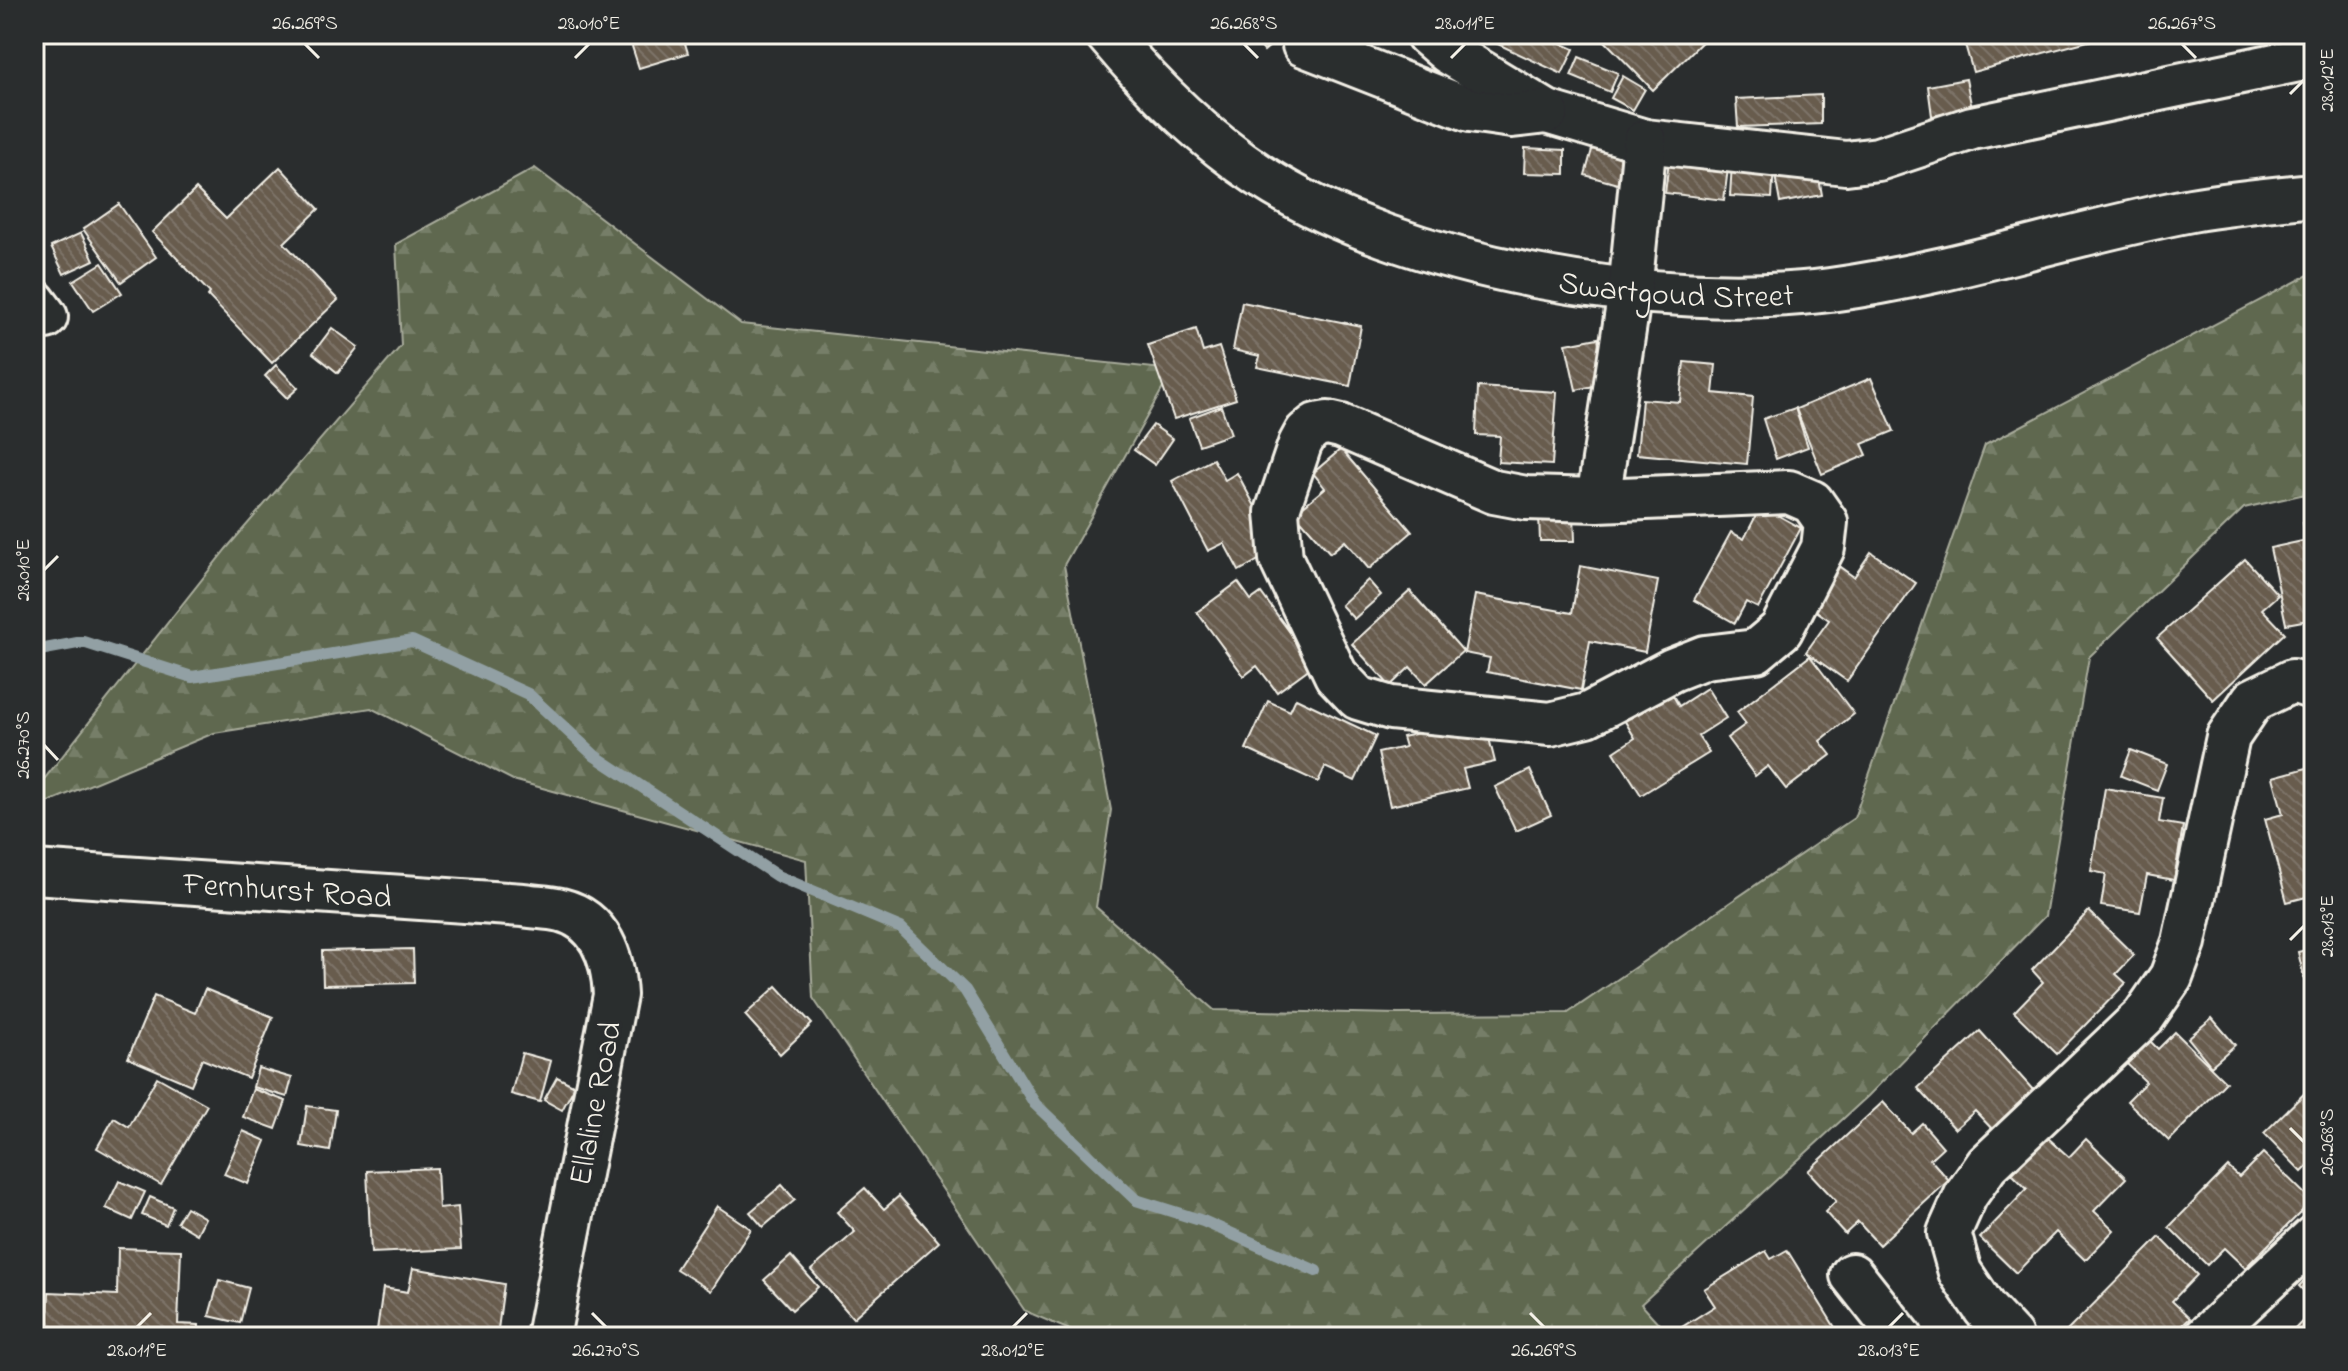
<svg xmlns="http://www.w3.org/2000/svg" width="2348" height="1371" viewBox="0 0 2348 1371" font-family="'Indie Flower',sans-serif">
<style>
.forest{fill:url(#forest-firs);stroke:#a9ac9c;stroke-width:2}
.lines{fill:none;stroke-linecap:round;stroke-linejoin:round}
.stream{stroke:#92a0a4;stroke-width:12}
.building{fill:url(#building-back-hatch);stroke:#f4f1e8;stroke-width:2}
.minor-casing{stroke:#f4f1e8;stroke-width:48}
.minor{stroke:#2a2d2e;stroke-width:42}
.ticks{fill:none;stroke:#f4f1e8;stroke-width:3}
.labels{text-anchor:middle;stroke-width:7;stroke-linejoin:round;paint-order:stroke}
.street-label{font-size:32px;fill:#f4f1e8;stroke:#2a2d2e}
.neatline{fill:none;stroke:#f4f1e8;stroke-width:3}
.ticks-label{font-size:20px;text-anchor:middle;fill:#f4f1e8}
</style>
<defs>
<pattern id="forest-firs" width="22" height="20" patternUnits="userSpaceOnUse" patternTransform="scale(2)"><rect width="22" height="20" fill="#5e684f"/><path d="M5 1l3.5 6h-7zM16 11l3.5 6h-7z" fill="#767e68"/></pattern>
<pattern id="building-back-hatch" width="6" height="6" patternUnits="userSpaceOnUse" patternTransform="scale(2)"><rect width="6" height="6" fill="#675b4e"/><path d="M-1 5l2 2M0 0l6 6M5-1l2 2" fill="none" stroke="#7d7368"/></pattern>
</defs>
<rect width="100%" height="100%" fill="#2a2d2e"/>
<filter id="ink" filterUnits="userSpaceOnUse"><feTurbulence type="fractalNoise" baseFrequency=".0125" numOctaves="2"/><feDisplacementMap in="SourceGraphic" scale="16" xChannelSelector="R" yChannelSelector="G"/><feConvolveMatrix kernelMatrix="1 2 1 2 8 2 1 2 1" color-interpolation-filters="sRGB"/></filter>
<g filter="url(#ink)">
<!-- forest -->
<path class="forest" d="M535,168L741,324L1173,370L1064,565L1111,810L1096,907L1214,1010L1398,1014L1568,1013L1854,818L1985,445L2314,272V492L2244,508L2089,657L2045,916L1868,1096L1641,1304L1671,1337H1086L1025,1311L813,998L806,860L513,780L371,708L214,733L34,808V792L226,549L401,346L396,244Z"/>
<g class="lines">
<!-- stream -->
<path class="stream" d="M34,651L83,642L192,677L412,641L528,694L595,756L777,876L901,928L965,990L1035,1104L1136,1200L1203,1221L1316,1271"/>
</g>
<!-- building -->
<g class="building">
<path d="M628,34H682L688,53L639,68Z"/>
<path d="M1250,34H1284L1264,51Z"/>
<path d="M1489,34H1541L1574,49L1562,74L1487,39Z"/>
<path d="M1598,34H1710L1653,90Z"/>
<path d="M1962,34H2114L1973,72Z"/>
<path d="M1579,57L1618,73L1610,92L1571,76Z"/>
<path d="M1623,76L1645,89L1633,110L1611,98Z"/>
<path d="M1966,79L1972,109L1932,116L1928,86Z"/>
<path d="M1821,95V124L1738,127L1736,99Z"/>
<path d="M1593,146L1629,156L1621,185L1585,175Z"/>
<path d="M1525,148L1565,150V174L1524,173Z"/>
<path d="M1670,153L1729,160L1724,200L1665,193Z"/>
<path d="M1816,162L1822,195L1780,203L1774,170Z"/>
<path d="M1732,163L1774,166L1772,198L1730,196Z"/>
<path d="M280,167L319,209L284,243L338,300L272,363L208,296L210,293L152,232L196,189L226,219Z"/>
<path d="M119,204L156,257L121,282L83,229Z"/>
<path d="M81,233L94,260L64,274L51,247Z"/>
<path d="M102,263L122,293L93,311L73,281Z"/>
<path d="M1242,302L1361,326L1350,386L1257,367L1260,356L1233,350Z"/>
<path d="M332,328L358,347L338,373L313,353Z"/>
<path d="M1196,329L1203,352L1219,347L1236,399L1174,419L1148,345Z"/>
<path d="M1598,338L1607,383L1576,390L1566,344Z"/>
<path d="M1684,362L1716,365L1713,393L1753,397L1747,464L1637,454L1642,399L1680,402Z"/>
<path d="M276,365L298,388L287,398L265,376Z"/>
<path d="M1871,378L1894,431L1862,444L1867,455L1822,474L1796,409Z"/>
<path d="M1478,387L1557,392L1552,465L1498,462L1500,436L1476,435Z"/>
<path d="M1221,406L1231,434L1199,445L1189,418Z"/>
<path d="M1795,408L1808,447L1776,459L1763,419Z"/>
<path d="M1153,425L1173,439L1155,465L1134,450Z"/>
<path d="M1341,449L1412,532L1369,569L1345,541L1330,553L1295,513L1325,488L1313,473Z"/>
<path d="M1213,459L1225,480L1237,473L1278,549L1239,571L1224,543L1208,551L1172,481Z"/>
<path d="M1761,506L1801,528L1758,608L1746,602L1735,623L1694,600L1731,532L1744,539Z"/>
<path d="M1574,514L1575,541H1540L1539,515Z"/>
<path d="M2314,520V619L2286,624L2270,548L2307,540L2303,523Z"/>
<path d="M1871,552L1916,583L1847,681L1806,652L1829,620L1808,605L1837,565L1854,577Z"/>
<path d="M2245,559L2278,595L2262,609L2285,633L2213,700L2157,638Z"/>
<path d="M1580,566L1658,581L1645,652L1590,641L1581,690L1487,672L1490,658L1464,653L1475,595L1572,613Z"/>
<path d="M1368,580L1381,595L1354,619L1341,605Z"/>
<path d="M1238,582L1251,600L1261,593L1314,665L1277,692L1257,666L1244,676L1197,612Z"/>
<path d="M1410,591L1463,651L1426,684L1410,667L1390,686L1352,644Z"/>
<path d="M1810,656L1854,714L1820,741L1831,755L1786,789L1768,766L1755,776L1727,738L1746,724L1737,712Z"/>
<path d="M1707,688L1726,718L1698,736L1709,753L1641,795L1614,752L1635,738L1623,718L1669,689L1679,706Z"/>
<path d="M1296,698L1376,736L1355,781L1325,767L1318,782L1246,749L1268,701L1290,711Z"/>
<path d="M1484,718L1495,762L1463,769L1468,788L1390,806L1378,753L1405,747L1402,737Z"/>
<path d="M2131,750L2167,764L2157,790L2121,776Z"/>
<path d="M2314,766V895L2287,902L2265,819L2283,814L2273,777Z"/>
<path d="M1530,770L1551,815L1516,831L1495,787Z"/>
<path d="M2105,788L2163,798L2159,822L2183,826L2174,880L2147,875L2140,912L2101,906L2106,874L2091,871Z"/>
<path d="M2089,911L2134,955L2116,974L2126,983L2057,1054L2014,1012L2043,982L2032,970Z"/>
<path d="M2314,948V1019L2298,952Z"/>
<path d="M413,949L414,983L323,985L322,951Z"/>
<path d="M777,986L812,1024L780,1054L745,1015Z"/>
<path d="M205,989L273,1017L248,1078L202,1059L191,1085L128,1058L154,996L195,1013Z"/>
<path d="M2212,1018L2235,1045L2211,1066L2188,1038Z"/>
<path d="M1980,1031L2034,1091L1992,1129L1975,1111L1955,1129L1918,1088Z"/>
<path d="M2175,1032L2226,1082L2169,1141L2127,1101L2146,1082L2126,1063L2149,1040L2158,1049Z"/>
<path d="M522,1053L551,1061L540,1102L511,1094Z"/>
<path d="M258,1068L292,1078L287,1097L253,1087Z"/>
<path d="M157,1077L207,1105L161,1185L97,1148L114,1118L129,1127Z"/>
<path d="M557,1077L575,1086L562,1110L544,1100Z"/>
<path d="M2314,1084V1160L2302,1172L2264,1133Z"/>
<path d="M253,1089L286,1101L276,1129L243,1117Z"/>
<path d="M1883,1102L1911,1133L1922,1123L1943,1147L1930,1159L1949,1180L1879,1245L1858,1222L1845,1234L1825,1212L1836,1201L1808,1171Z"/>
<path d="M307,1106L336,1110L330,1151L301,1146Z"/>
<path d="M243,1131L266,1141L248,1184L224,1174Z"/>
<path d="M2047,1137L2069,1157L2086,1139L2126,1178L2094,1211L2114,1230L2085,1260L2056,1232L2016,1273L1980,1238L2027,1189L2012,1174Z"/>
<path d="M2263,1153L2312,1201L2245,1268L2224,1248L2207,1265L2169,1227L2228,1167L2239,1177Z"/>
<path d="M437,1168L439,1209L458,1207L461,1249L371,1253L367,1171Z"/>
<path d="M119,1181L145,1192L132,1220L106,1208Z"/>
<path d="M782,1185L795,1200L763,1227L750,1212Z"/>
<path d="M865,1188L884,1209L899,1196L939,1242L853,1318L811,1270L855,1232L837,1212Z"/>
<path d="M150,1197L173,1207L166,1225L142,1215Z"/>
<path d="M717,1206L751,1229L711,1291L676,1269Z"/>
<path d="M186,1207L205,1218L197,1234L177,1222Z"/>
<path d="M2160,1237L2197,1275L2172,1301L2190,1318L2171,1337H2072L2067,1331Z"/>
<path d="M118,1248L181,1250L178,1324L199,1325V1337H47L49,1292L117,1295Z"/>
<path d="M1787,1250L1841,1337H1677L1674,1332L1715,1306L1704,1289L1766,1251L1771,1259Z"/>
<path d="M791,1256L818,1287L792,1310L764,1280Z"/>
<path d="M413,1268L504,1284L497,1337H376L383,1288L408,1292Z"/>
<path d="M2314,1271V1302L2299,1286Z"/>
<path d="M219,1280L249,1288L240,1323L209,1316Z"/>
<path d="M2314,1309V1337H2296L2292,1332Z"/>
</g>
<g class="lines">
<defs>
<g id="minor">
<path id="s1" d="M1107,34C1152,88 1200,136 1259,175C1401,269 1662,312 1830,290C1952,274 2070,233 2191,210C2232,203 2273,199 2314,195"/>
<path d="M1427,34L1448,52L1547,112L1645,141L1846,163L1878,159L1972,128L2299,60"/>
<path d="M1304,45L1470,110L1512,116L1547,112"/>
<path d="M34,301L46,317"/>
<path d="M1598,500L1789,492L1812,502L1826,522L1823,548L1781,630L1756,651L1705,657L1672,670L1587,715L1550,724L1391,708L1358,698L1336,675L1281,559L1277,512L1300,444L1306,433L1316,425L1328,423L1341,426L1494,492L1526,498L1598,500L1630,291L1645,141"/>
<path id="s2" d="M34,872L523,905C535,907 549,907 561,910C601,920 613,958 615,995L548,1337"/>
<path d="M1852,1275L1901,1337"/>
<path d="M2011,1337L1985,1309L1960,1272L1949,1233L1966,1195L1987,1165L2144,1016L2171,977L2184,942L2228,737L2253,700L2292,681L2314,688"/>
<path d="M2206,1337L2314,1237"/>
</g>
</defs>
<!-- minor casing -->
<use href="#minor" class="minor-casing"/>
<!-- minor -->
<use href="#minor" class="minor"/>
</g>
</g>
<!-- ticks -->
<path class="ticks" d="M305,44L319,58M1244,44L1258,58M2182,44L2196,58M575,58L589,44M1451,58L1465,44M2290,94L2304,80M44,570L58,556M44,745L58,760M2290,940L2304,926M2290,1128L2304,1142M592,1313L606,1327M1530,1313L1544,1327M137,1327L151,1313M1013,1327L1027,1313M1889,1327L1903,1313"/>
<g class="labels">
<!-- street labels -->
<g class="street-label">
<text dy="11" stroke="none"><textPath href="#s1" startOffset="646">Swartgoud Street</textPath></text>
<text dy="11" stroke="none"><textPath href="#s2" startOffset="254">Fernhurst Road</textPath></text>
<text transform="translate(594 1103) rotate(-79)" y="11">Ellaline Road</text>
</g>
</g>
<!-- margin -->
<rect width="2348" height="1371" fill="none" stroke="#2a2d2e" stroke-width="88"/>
<rect x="44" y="44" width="2260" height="1283" class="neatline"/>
<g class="ticks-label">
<text x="305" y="29">26.269°S</text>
<text x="589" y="29">28.010°E</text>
<text x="1244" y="29">26.268°S</text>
<text x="1465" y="29">28.011°E</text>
<text x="2182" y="29">26.267°S</text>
<text transform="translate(2326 80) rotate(-90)" y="7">28.012°E</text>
<text transform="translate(22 570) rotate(-90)" y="7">28.010°E</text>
<text transform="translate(22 745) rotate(-90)" y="7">26.270°S</text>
<text transform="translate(2326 926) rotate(-90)" y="7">28.013°E</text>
<text transform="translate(2326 1142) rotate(-90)" y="7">26.268°S</text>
<text x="137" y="1356">28.011°E</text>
<text x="606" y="1356">26.270°S</text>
<text x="1013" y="1356">28.012°E</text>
<text x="1544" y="1356">26.269°S</text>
<text x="1889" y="1356">28.013°E</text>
</g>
</svg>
